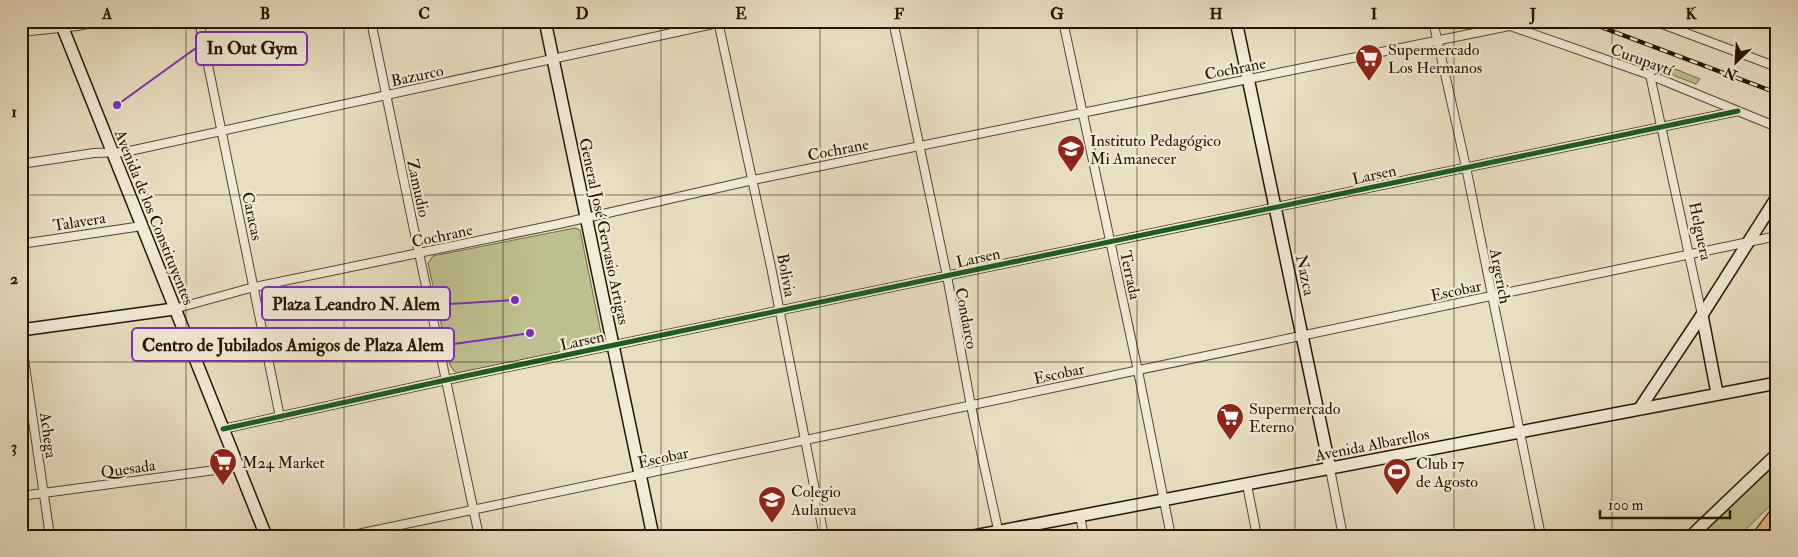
<svg xmlns="http://www.w3.org/2000/svg" width="1798" height="557" viewBox="0 0 1798 557" font-family="'IM FELL Double Pica',serif">
<style>
.green{fill:#bdbf8d;stroke:#726a47}
.lines{fill:none;stroke-linecap:round;stroke-linejoin:round}
.street-casing{stroke:#564631;stroke-width:10}
.secondary-casing{stroke:#261401;stroke-width:14}
.highway-casing{stroke:#261401;stroke-width:16}
.street{stroke:#f0ead6;stroke-width:8}
.secondary{stroke:#f0ead6;stroke-width:11}
.highway{stroke:#e4bf80;stroke-width:14}
.rail-casing{stroke:#261401;stroke-width:4.5}
.rail{stroke:#f0ead6;stroke-width:2.5;stroke-dasharray:8;stroke-linecap:butt}
.cycleway-casing{stroke:#f0ead6;stroke-width:8}
.cycleway{stroke:#1b5e20;stroke-width:5}
.grid{fill:none;stroke:#261401;stroke-width:1;stroke-opacity:0.55}
.labels{text-anchor:middle;stroke-width:4.5;stroke-linejoin:round;paint-order:stroke}
.poi-label{font-size:16px;fill:#261401;stroke:#f0ead6;text-anchor:start}
.street-label{font-size:16px;fill:#261401;stroke:#f0ead6}
.leader{fill:none;stroke:#7b2cbf;stroke-width:2}
.callout-dot{fill:#7b2cbf;stroke:#f0ead6;stroke-width:2}
.callout{fill:#f0ead6;stroke:#7b2cbf;stroke-width:2}
.callout-label{font-size:18px;text-anchor:middle;font-weight:bold;fill:#261401}
.neatline{fill:none;stroke:#261401;stroke-width:2}
.grid-label{font-size:16px;text-anchor:middle;font-weight:bold;fill:#261401}
</style>
<rect width="100%" height="100%" fill="#e8dec0"/>
<filter id="stains"><feTurbulence type="fractalNoise" baseFrequency=".004" numOctaves="4"/><feColorMatrix values="0 0 0 0 .2 0 0 0 0 .09 0 0 0 0 .02 0 0 0 .5 -.17"/></filter>
<radialGradient id="worn" r=".72"><stop offset=".6" stop-color="#630" stop-opacity="0"/><stop offset="1" stop-color="#630" stop-opacity=".3"/></radialGradient>
<!-- green -->
<g class="green">
<path d="M1655,61L1700,79L1696,84L1652,67Z"/>
<path d="M575,228L580,230L602,338L596,345L460,374L454,371L450,365L428,263L433,256Z"/>
<path d="M1772,466H1777V499L1739,536H1700Z"/>
</g>
<g class="lines">
<defs>
<g id="street">
<path d="M199,21L280,417"/>
<path d="M371,21C406,193 442,364 479,536"/>
<path d="M718,21L771,267L824,536"/>
<path d="M893,21L947,276L971,406L999,534"/>
<path d="M1063,21L1138,371L1171,536"/>
<path d="M1433,21L1466,167L1541,536"/>
<path d="M1496,21L1650,75L1777,127"/>
<path d="M1654,21L1777,67"/>
<path d="M21,32L78,26L100,21"/>
<path d="M1650,75L1702,315"/>
<path d="M21,164L94,153L125,152L727,21"/>
<path d="M21,244L142,226"/>
<path d="M174,309L254,287L559,224L753,180L1509,26"/>
<path d="M21,339L50,536"/>
<path d="M223,429L446,380L1738,111"/>
<path d="M1330,469L1343,536"/>
<path d="M1247,485L1257,536"/>
<path d="M21,496L238,467"/>
<path d="M1080,516L1084,536"/>
<path d="M348,536L1777,236"/>
</g>
<g id="secondary">
<path d="M60,21L266,536"/>
<path d="M545,21L653,536"/>
<path d="M1236,21L1330,469"/>
<path d="M1702,315L1717,393"/>
<path d="M21,330L174,309"/>
<path d="M1640,408L1702,315L1777,197"/>
<path d="M974,536L1777,383"/>
<path d="M1691,536L1777,454"/>
</g>
<path id="highway" d="M1760,536L1777,514"/>
</defs>
<!-- street casing -->
<use href="#street" class="street-casing"/>
<!-- secondary casing -->
<use href="#secondary" class="secondary-casing"/>
<!-- highway casing -->
<use href="#highway" class="highway-casing"/>
<!-- street -->
<use href="#street" class="street"/>
<!-- secondary -->
<use href="#secondary" class="secondary"/>
<!-- highway -->
<use href="#highway" class="highway"/>
<defs>
<path id="rail" d="M1585,21L1777,93"/>
</defs>
<!-- rail casing -->
<use href="#rail" class="rail-casing"/>
<!-- rail -->
<use href="#rail" class="rail"/>
<defs>
<path id="cycleway" d="M223,429L446,380L1738,111"/>
</defs>
<!-- cycleway casing -->
<use href="#cycleway" class="cycleway-casing"/>
<!-- cycleway -->
<use href="#cycleway" class="cycleway"/>
</g>
<!-- grid -->
<path class="grid" d="M186,21V536M344,21V536M503,21V536M661,21V536M820,21V536M978,21V536M1137,21V536M1295,21V536M1454,21V536M1612,21V536M21,195H1777M21,362H1777"/>
<!-- icons -->
<defs>
<symbol id="supermarket-pin" viewBox="-11 -11 22 30"><path d="M0 17L-7.5 6A9.5 9.5 0 1 1 7.5 6Z" fill="#8f2418" stroke="#f0ead6"/><path d="M-6-5.5h2.5l.6 2H6L4.5 2H-2.5L-4.4-4H-6ZM-1.5 3.2a1.3 1.3 0 1 0 .1 0ZM3 3.2a1.3 1.3 0 1 0 .1 0Z" fill="#fff"/></symbol>
<symbol id="school-pin" viewBox="-11 -11 22 30"><path d="M0 17L-7.5 6A9.5 9.5 0 1 1 7.5 6Z" fill="#8f2418" stroke="#f0ead6"/><path d="M0-5L7-2L0 1L-7-2ZM-4 1L0 2.5L4 1V4Q0 6-4 4Z" fill="#fff"/></symbol>
<symbol id="stadium-pin" viewBox="-11 -11 22 30"><path d="M0 17L-7.5 6A9.5 9.5 0 1 1 7.5 6Z" fill="#8f2418" stroke="#f0ead6"/><path d="M0-5a6.5 5 0 1 0 0 10a6.5 5 0 1 0 0-10ZM-3.5-1.8h7v3.6h-7Z" fill="#fff"/></symbol>
</defs>
<g fill-rule="evenodd">
<use href="#supermarket-pin" x="1353" y="42" width="32" height="43"/>
<use href="#school-pin" x="1055" y="133" width="32" height="43"/>
<use href="#supermarket-pin" x="1214" y="401" width="32" height="43"/>
<use href="#supermarket-pin" x="207" y="446" width="32" height="43"/>
<use href="#stadium-pin" x="1381" y="456" width="32" height="43"/>
<use href="#school-pin" x="756" y="484" width="32" height="43"/>
</g>
<g class="labels">
<!-- poi labels -->
<g class="poi-label">
<text x="1388" y="55">Supermercado<tspan x="1388" dy="18">Los Hermanos</tspan></text>
<text x="1090" y="146">Instituto Pedagógico<tspan x="1090" dy="18">Mi Amanecer</tspan></text>
<text x="1249" y="414">Supermercado<tspan x="1249" dy="18">Eterno</tspan></text>
<text x="242" y="468">M24 Market</text>
<text x="1416" y="469">Club 17<tspan x="1416" dy="18">de Agosto</tspan></text>
<text x="791" y="497">Colegio<tspan x="791" dy="18">Aulanueva</tspan></text>
</g>
<!-- street labels -->
<g class="street-label">
<text transform="translate(1642 59) rotate(20)" y="6">Curupaytí</text>
<text transform="translate(1235 68) rotate(-11)" y="6">Cochrane</text>
<text transform="translate(417 75) rotate(-12)" y="6">Bazurco</text>
<text transform="translate(838 149) rotate(-11)" y="6">Cochrane</text>
<text transform="translate(1374 174) rotate(-12)" y="6">Larsen</text>
<text transform="translate(419 188) rotate(78)" y="6">Zamudio</text>
<text transform="translate(253 216) rotate(78)" y="6">Caracas</text>
<text transform="translate(155 217) rotate(68)" y="6">Avenida de los Constituyentes</text>
<text transform="translate(79 221) rotate(-9)" y="6">Talavera</text>
<text transform="translate(605 231) rotate(78)" y="6">General José Gervasio Artigas</text>
<text transform="translate(1701 231) rotate(78)" y="6">Helguera</text>
<text transform="translate(442 235) rotate(-12)" y="6">Cochrane</text>
<text transform="translate(978 257) rotate(-12)" y="6">Larsen</text>
<text transform="translate(787 275) rotate(79)" y="6">Bolivia</text>
<text transform="translate(1131 275) rotate(78)" y="6">Terrada</text>
<text transform="translate(1306 275) rotate(78)" y="6">Nazca</text>
<text transform="translate(1501 276) rotate(79)" y="6">Argerich</text>
<text transform="translate(1456 290) rotate(-12)" y="6">Escobar</text>
<text transform="translate(967 318) rotate(79)" y="6">Condarco</text>
<text transform="translate(582 340) rotate(-12)" y="6">Larsen</text>
<text transform="translate(1059 373) rotate(-12)" y="6">Escobar</text>
<text transform="translate(49 435) rotate(82)" y="6">Achega</text>
<text transform="translate(1372 444) rotate(-11)" y="6">Avenida Albarellos</text>
<text transform="translate(663 457) rotate(-12)" y="6">Escobar</text>
<text transform="translate(128 468) rotate(-8)" y="6">Quesada</text>
</g>
</g>
<!-- callouts -->
<path class="leader" d="M117 105L196 48M515 300L450 304M530 333L454 344"/>
<g class="callout-dot">
<circle cx="117" cy="105" r="5"/>
<circle cx="515" cy="300" r="5"/>
<circle cx="530" cy="333" r="5"/>
</g>
<g class="callout">
<rect x="196" y="32" width="111" height="33" rx="5"/>
<rect x="262" y="287" width="188" height="33" rx="5"/>
<rect x="132" y="328" width="322" height="33" rx="5"/>
</g>
<g class="callout-label">
<text x="252" y="54">In Out Gym</text>
<text x="356" y="310">Plaza Leandro N. Alem</text>
<text x="293" y="351">Centro de Jubilados Amigos de Plaza Alem</text>
</g>
<!-- margin -->
<rect width="1798" height="557" fill="none" stroke="#e8dec0" stroke-width="55"/>
<!-- north arrow -->
<g transform="translate(1736 62) rotate(205)" stroke="#f0ead6" stroke-width="4" paint-order="stroke">
<path d="M0-4L9 19L0 12L-9 19Z" fill="#261401"/>
<text y="-8" font-size="14" font-weight="bold" text-anchor="middle" fill="#261401">N</text>
</g>
<!-- scale -->
<path d="M1600 510v8h130v-8" fill="none" stroke="#261401" stroke-width="2.5"/>
<text x="1608" y="510" font-size="15" fill="#261401" stroke="#f0ead6" stroke-width="4" paint-order="stroke">100 m</text>
<rect x="28" y="28" width="1742" height="502" class="neatline"/>
<g class="grid-label">
<text x="107" y="19">A</text>
<text x="265" y="19">B</text>
<text x="424" y="19">C</text>
<text x="582" y="19">D</text>
<text x="741" y="19">E</text>
<text x="899" y="19">F</text>
<text x="1057" y="19">G</text>
<text x="1216" y="19">H</text>
<text x="1374" y="19">I</text>
<text x="1533" y="19">J</text>
<text x="1691" y="19">K</text>
<text x="14" y="117">1</text>
<text x="14" y="284">2</text>
<text x="14" y="452">3</text>
</g>
<rect width="100%" height="100%" filter="url(#stains)"/>
<rect width="100%" height="100%" fill="url(#worn)"/>
</svg>
